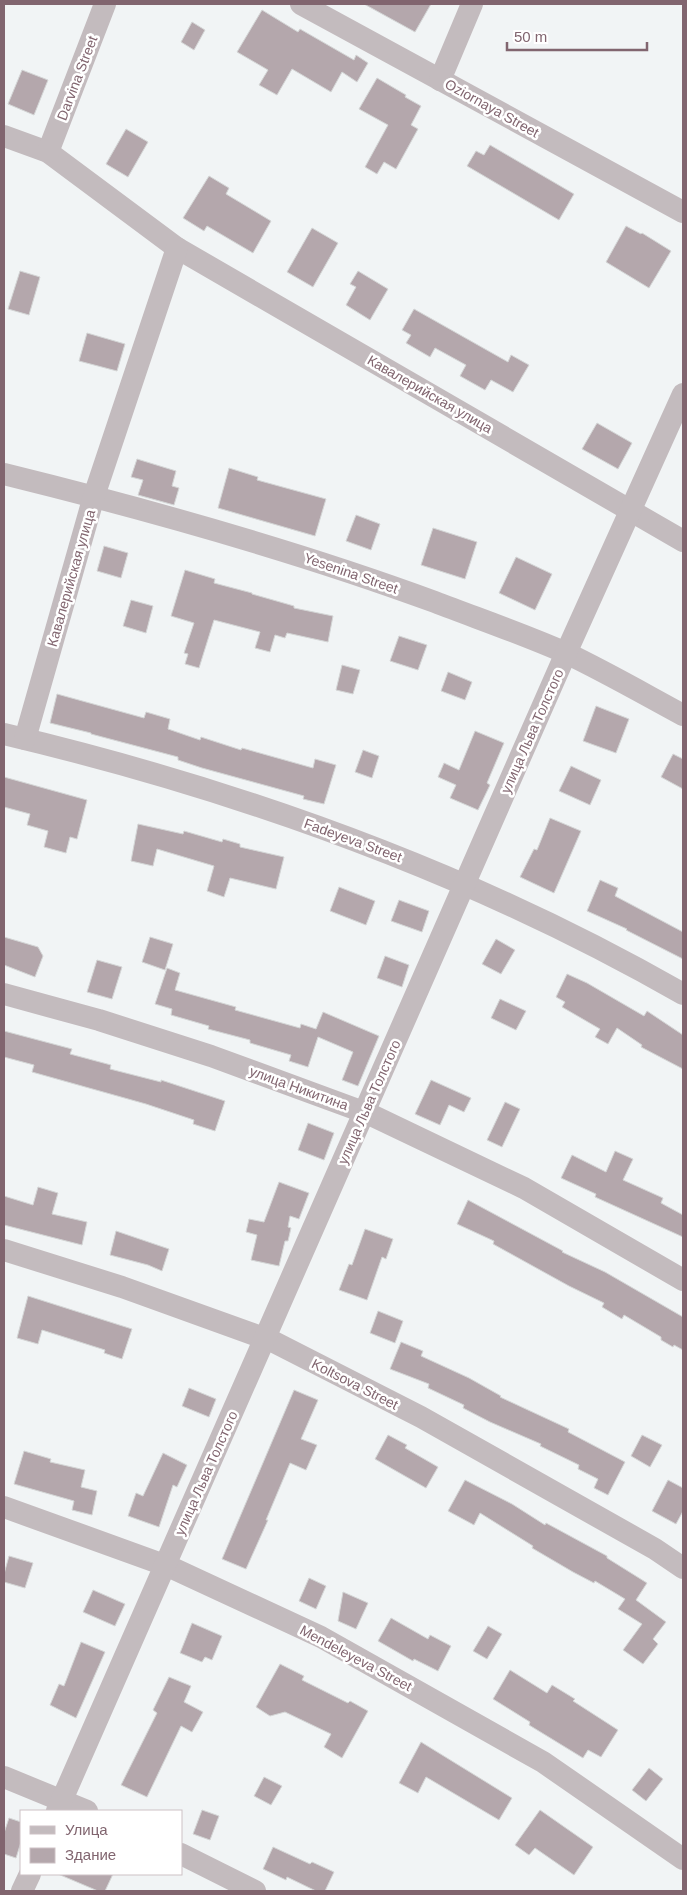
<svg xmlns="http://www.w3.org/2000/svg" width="687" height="1895" viewBox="0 0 687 1895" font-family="Helvetica,sans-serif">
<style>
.building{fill:#b4a7ac;stroke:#d4d6d6}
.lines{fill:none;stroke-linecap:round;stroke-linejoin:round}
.minor{stroke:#c3bbbe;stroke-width:22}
.labels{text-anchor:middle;stroke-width:5;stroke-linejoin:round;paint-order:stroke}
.street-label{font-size:14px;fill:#81656f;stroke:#fff}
</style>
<rect width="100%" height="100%" fill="#f1f4f5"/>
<!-- building -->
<g class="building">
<path d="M364,4H431L415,32Z"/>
<path d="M262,10L298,32L300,29L354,60L356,55L368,63L357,82L342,72L331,92L292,69L277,95L259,85L268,70L237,52Z"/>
<path d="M192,22L205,30L194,50L181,42Z"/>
<path d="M22,70L48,80L34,115L8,104Z"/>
<path d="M377,78L406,95L405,97L421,106L411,125L418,129L396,169L384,162L377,174L365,167L388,125L359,109Z"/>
<path d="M126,129L148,142L128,177L106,164Z"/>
<path d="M490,145L574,194L559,220L467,166L476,151L484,155Z"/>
<path d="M209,176L229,188L226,194L271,221L253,253L207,226L204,231L183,218Z"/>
<path d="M626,226L641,234L642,233L671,251L649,288L606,262Z"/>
<path d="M312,228L338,243L313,287L287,272Z"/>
<path d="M20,271L40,277L29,315L8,309Z"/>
<path d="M358,271L388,289L370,320L346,305L356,287L350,284Z"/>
<path d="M414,309L508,362L511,355L529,365L513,392L491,380L485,390L460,376L466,365L435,348L430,357L406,343L411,335L402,330Z"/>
<path d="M87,333L125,344L117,371L79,361Z"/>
<path d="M597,423L632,443L618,469L582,449Z"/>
<path d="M137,459L176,471L172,486L179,488L174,505L138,495L143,480L131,477Z"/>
<path d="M229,468L258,477L257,480L326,499L315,536L218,508Z"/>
<path d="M356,515L380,524L371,550L346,541Z"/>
<path d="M433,528L477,542L465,579L421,565Z"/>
<path d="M104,546L128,553L121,578L97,571Z"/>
<path d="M516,557L552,574L535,610L499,593Z"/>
<path d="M185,570L215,579L214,583L252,593V594L294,606V608L333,616L328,642L287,633L285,638L275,635L270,652L255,648L260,632L214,620L199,668L185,664L188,654L184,653L194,623L171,616Z"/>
<path d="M131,600L153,606L146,633L123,626Z"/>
<path d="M399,636L427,645L418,670L390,661Z"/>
<path d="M342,665L360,670L353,694L336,690Z"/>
<path d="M448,672L472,682L465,700L441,691Z"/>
<path d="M57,694L144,718L146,712L170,719L168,729L200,740L201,737L241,750L242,748L313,768L315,759L336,765L324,804L303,799L304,796L202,768L178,760V757L91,734V733L50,723Z"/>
<path d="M596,706L629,719L616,753L583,741Z"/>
<path d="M475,731L504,743L487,783L490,785L478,810L450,798L456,785L438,777L444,763L459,770Z"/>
<path d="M363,750L379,756L372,778L355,772Z"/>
<path d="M673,754L683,759V789L661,777Z"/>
<path d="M571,766L601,780L590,805L559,791Z"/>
<path d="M4,777L87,800L77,839L70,837L66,853L44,847L48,831L27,825L30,814L4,807Z"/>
<path d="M550,818L581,831L554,893L520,877L534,849L537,850Z"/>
<path d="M138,824L183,834L184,831L222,842L223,839L240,844V847L284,857L276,889L230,878L224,897L207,891L214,866L157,849L153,866L131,861Z"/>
<path d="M600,880L618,888L615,896L683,932V959L626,930L627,929L587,911Z"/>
<path d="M339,887L375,901L366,925L330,911Z"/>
<path d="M399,900L429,911L422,932L391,921Z"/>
<path d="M4,937L38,947L43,956L35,977L4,965Z"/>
<path d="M150,937L173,944L165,970L142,962Z"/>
<path d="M496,939L515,950L501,974L482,964Z"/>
<path d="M385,956L409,965L402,987L377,978Z"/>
<path d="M97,960L122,967L112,999L87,992Z"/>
<path d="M167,968L180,973L175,990L236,1007L235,1010L300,1028L301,1024L316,1029L323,1012L379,1036L358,1086L342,1080L353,1052L318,1037L308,1067L289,1061L291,1055L250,1043V1040L208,1029L209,1026L171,1015L172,1009L155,1004Z"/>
<path d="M567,974L587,983L644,1016L647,1011L683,1035V1069L641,1047L642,1045L617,1028L608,1044L595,1037L600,1029L562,1007L565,1002L556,997Z"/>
<path d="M500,999L526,1011L516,1030L491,1018Z"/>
<path d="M4,1031L72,1049L70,1054L111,1065L110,1069L161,1082V1080L225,1101L215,1131L193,1124L194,1120L146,1104L32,1072L34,1065L4,1057Z"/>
<path d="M431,1080L471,1098L464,1112L449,1105L440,1125L415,1114Z"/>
<path d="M505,1102L520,1109L502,1147L487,1140Z"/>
<path d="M308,1123L334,1133L324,1160L298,1150Z"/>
<path d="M615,1151L633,1159L623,1180L663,1198L661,1203L683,1215V1237L595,1197L596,1194L561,1178L572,1155L606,1172Z"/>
<path d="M279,1182L309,1193L299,1219L290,1216L288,1227L291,1228L288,1241H285L279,1266L251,1260L257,1235L246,1232L249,1219L264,1222Z"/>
<path d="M38,1187L58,1193L52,1214L87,1222L82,1245L4,1225V1196L33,1205Z"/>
<path d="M468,1200L563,1251L562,1252L605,1272L683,1317V1350L674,1345L673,1347L661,1340V1337L624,1315L622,1319L602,1307L604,1303L569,1286L493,1244L494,1241L457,1224Z"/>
<path d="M365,1229L393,1239L386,1259L382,1257L367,1300L339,1290L349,1264L352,1265Z"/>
<path d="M116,1231L169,1249L162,1271L148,1265L110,1255Z"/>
<path d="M28,1296L132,1329L122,1359L104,1353L105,1350L42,1330L38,1344L17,1338Z"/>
<path d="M378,1311L403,1321L395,1343L370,1333Z"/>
<path d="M401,1342L423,1351L421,1356L469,1378L501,1396L500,1397L569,1429L568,1432L625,1462L608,1495L594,1488L598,1479L578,1469L579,1465L540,1446L541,1444L490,1422L463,1408L464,1405L428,1388L429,1384L390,1369Z"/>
<path d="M189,1388L216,1399L209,1417L182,1406Z"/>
<path d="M294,1390L318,1400L301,1439L317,1445L306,1470L290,1463L266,1520H268L246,1569L222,1559Z"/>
<path d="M388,1435L407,1445L405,1448L438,1467L426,1488L375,1459Z"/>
<path d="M642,1435L662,1445L650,1467L631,1456Z"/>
<path d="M24,1451L51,1459L50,1462L85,1470L81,1487L97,1491L92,1515L72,1510L74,1501L14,1484Z"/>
<path d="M163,1453L187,1465L177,1487L173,1485L159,1527L128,1516L136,1493L143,1496Z"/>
<path d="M465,1480L512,1504L545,1525L546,1523L607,1556V1558L647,1583L636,1600L666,1622L653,1639L658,1644L643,1664L623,1650L642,1624L618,1609L625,1599L595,1581L594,1583L573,1572L532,1548L533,1546L480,1513L474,1525L448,1511Z"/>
<path d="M668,1480L683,1488V1511L676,1524L652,1511Z"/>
<path d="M9,1556L33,1563L25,1588L4,1582V1574Z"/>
<path d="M309,1578L326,1586L316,1609L299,1601Z"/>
<path d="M93,1590L125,1604L115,1626L83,1612Z"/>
<path d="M343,1592L368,1603L356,1629L338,1621Z"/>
<path d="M391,1618L428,1639L430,1635L451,1646L438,1671L414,1659L413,1661L378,1641Z"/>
<path d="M192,1623L222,1636L212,1660L205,1657L202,1662L180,1653Z"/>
<path d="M488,1626L502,1634L487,1659L473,1651Z"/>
<path d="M81,1642L105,1652L76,1718L50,1705L59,1684L64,1686Z"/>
<path d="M280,1664L304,1676L302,1680L348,1703L350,1701L368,1711L342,1758L324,1747L331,1734L285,1712L270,1716L256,1707Z"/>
<path d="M510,1670L547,1693L552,1685L575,1699L573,1701L618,1730L601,1757L588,1750L583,1758L529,1725L530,1722L493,1699Z"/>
<path d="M169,1677L191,1686L184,1702L203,1712L192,1732L181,1726L147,1797L121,1785L157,1713L153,1710Z"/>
<path d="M421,1742L512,1798L499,1820L426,1777L418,1793L399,1783Z"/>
<path d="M649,1768L663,1779L646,1801L632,1790Z"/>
<path d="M264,1777L282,1786L271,1805L254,1796Z"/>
<path d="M202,1810L219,1816L210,1840L193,1834Z"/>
<path d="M540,1810L593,1847L574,1875L535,1848L529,1855L515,1845Z"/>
<path d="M9,1818L21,1822V1842L16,1858L4,1854V1833Z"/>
<path d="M273,1847L310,1864L312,1862L334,1872L325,1891H316L287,1877L286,1880L263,1869Z"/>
<path d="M58,1874H113L105,1891H98Z"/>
</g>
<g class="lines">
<!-- minor -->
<g class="minor">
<path d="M301,4L683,212"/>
<path d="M440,80L472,4"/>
<path d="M4,136L48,152L177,248L683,541"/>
<path d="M48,152L105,4"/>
<path d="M4,474C150,510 294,550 435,602C479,619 523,634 566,653C606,672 644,694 683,715"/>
<path d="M4,734C240,790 472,873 683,994"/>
<path d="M25,739L94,496L177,248"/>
<path d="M4,994L99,1020L211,1056L369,1114L524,1188L683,1280"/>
<path d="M4,1250L122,1287L272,1341L421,1417L655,1549L683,1568"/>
<path d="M4,1507L170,1567L321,1637L543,1762L683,1859"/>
<path d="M4,1777L87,1811"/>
<path d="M57,1811L566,653L683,394"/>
<path d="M181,1854L255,1891"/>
<path d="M22,1891L30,1874"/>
</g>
</g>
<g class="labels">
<!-- street labels -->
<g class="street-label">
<text transform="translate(77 78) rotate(-69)" y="5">Darvina Street</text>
<text transform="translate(492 108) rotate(29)" y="5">Oziornaya Street</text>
<text transform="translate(430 394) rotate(30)" y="5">Кавалерийская улица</text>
<text transform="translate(351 573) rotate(19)" y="5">Yesenina Street</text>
<text transform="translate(71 578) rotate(-74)" y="5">Кавалерийская улица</text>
<text transform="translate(532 731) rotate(-66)" y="5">улица Льва Толстого</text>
<text transform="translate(353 840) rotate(20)" y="5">Fadeyeva Street</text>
<text transform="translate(299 1088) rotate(20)" y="5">улица Никитина</text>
<text transform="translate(369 1102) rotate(-66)" y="5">улица Льва Толстого</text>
<text transform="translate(355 1384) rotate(27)" y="5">Koltsova Street</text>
<text transform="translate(206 1473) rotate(-66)" y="5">улица Льва Толстого</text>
<text transform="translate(356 1658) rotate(28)" y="5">Mendeleyeva Street</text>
</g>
</g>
<!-- border -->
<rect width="687" height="1895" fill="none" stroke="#81656f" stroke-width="10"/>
<!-- legend -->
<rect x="20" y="1810" width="162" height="65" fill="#ffffff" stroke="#cdc1c5"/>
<rect x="30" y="1826" width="25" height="8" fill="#c3bbbe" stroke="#cdc1c5"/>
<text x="65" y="1835" font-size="15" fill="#81656f">Улица</text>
<rect x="30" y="1848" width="25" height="15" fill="#b4a7ac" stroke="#cdc1c5"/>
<text x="65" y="1860" font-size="15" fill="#81656f">Здание</text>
<!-- scale -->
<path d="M507 42v8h140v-8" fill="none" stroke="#81656f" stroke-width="2.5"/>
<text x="514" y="42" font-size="15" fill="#81656f" stroke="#ffffff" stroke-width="4" paint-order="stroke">50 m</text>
</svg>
